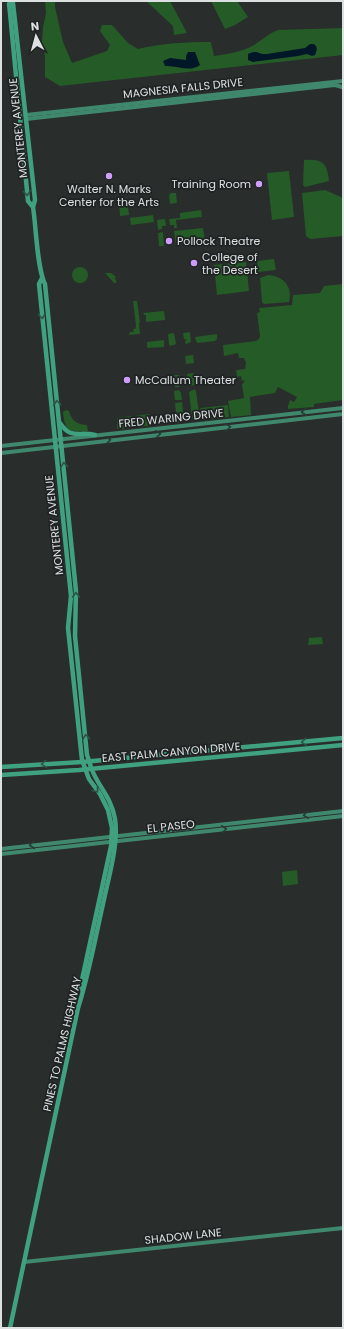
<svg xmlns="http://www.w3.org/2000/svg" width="344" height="1329" viewBox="0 0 344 1329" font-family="Poppins,sans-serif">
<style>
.green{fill:#245b26}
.water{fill:#001728}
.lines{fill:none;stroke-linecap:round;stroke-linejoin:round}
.secondary{stroke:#3f886e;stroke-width:4}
.primary{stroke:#3fa180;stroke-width:4.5}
.oneway{stroke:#2c5548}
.oneway2{stroke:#273c36}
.poi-dot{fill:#d09dfe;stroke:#1f2323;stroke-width:1.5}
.labels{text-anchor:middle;stroke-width:3.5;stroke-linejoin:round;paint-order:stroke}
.street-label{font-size:11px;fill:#dde0e0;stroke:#1f2323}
.poi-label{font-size:11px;fill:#dde0e0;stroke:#1f2323;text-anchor:start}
</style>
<rect width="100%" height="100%" fill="#292d2c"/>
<!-- green -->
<g class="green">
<path d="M45,1H55V7L63,42L72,63L107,51L110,45L100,31L102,25H112L128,43L138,49C161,43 187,42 211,42L214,56C228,54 241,52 254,45C262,40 268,34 278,30L343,28V55L60,86L45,77V56L42,42L43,27L46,13Z"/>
<path d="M146,1H170L187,33L174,35L173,26Z"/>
<path d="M211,1H237L248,17L235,25L225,29Z"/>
<path d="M304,160C323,159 327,163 329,181L305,187L303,185Z"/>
<path d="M289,171L294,217L272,220L267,173Z"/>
<path d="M325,190L341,197L343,200V236L310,239L306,236L302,193Z"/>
<path d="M171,193H176L177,203L170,204L169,195Z"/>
<path d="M121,198H126L127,199L129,215L120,216L119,202Z"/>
<path d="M201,210L202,217L176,220L177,228H174V225H170L169,219L180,218V213Z"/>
<path d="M153,215L154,222L131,225L130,218Z"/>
<path d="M165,219L166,226H162V229L158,230L157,220Z"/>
<path d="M203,228L205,241L176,245L174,231Z"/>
<path d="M163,232L164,246H159L158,233Z"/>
<path d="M274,259L276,270L258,272L257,261Z"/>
<path d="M246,262L249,291L217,295L214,265Z"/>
<circle cx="80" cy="275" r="8"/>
<path d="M105,273H111L115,276L116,278H114L116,280V283H114Z"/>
<path d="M268,275C283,276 293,286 289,302L264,304L262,302L260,278Z"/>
<path d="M343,284V400L314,404V407L288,409V406L290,400L294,402L297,397L278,387L275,393L250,397L251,415L231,417L228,401L244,398L242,385L245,380L242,381L241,376L237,377L236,370L245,369L246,362L245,361L244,358H239L238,353L224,356L223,345L256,341L259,339L260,336L257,313L260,312L259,308L292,305L293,295L320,293L324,286Z"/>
<path d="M133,301H137L140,323H139L140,334L129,335L130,332H134L133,329H135L136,326Z"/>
<path d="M164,311L165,320L146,322V315H144L143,313Z"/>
<path d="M190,332L191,342L186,344L185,343L186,339H184L183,333Z"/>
<path d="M174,333L176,344L174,345L170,346L169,344L168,334Z"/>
<path d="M217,334V339L215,341L198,343L196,341L195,337Z"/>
<path d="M164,340V347L148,348L147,347V342Z"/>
<path d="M193,355L194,363L186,364L185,356Z"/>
<path d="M194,373L195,385L190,386L188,383L187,374Z"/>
<path d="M174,375H179L181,384L179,387H175Z"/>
<path d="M195,389L196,392L200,420L195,421L192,418L189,392Z"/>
<path d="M179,390L181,393L182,400H175L174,391Z"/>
<path d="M182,402L184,420L182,422L177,423L175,403Z"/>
<path d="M228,405L229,417L201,420L200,408Z"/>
<path d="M66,410L69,411C71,420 78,425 87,425L88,431C69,432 65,432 63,412Z"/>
<path d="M149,414L151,425L138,427L137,419H135V416Z"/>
<path d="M131,416V428L117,429V418Z"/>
<path d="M321,637L322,638L323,644L308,645L309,638Z"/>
<path d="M297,870L298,884L283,886L282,872Z"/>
</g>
<!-- water -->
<g class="water">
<path d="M310,44H314C318,47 317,50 315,55L312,56L307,54L298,56L253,62L248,60V54C259,49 257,55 267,54L305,48Z"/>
<path d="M188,52H195L200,65C189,73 177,65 165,66L163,61L170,58L186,60V56Z"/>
</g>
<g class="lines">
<!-- secondary -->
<g class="secondary">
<path d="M26,115L343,81"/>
<path d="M26,119L335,85L342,87"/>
<path d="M1,446L343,408"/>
<path d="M1,453L343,414"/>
<path d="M1,849L343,811"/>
<path d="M1,854L343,816"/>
<path d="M24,1262L343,1228"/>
</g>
<!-- primary -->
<g class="primary">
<path d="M11,1L9,4L10,13L28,201L33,207"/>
<path d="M42,278L39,284L71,596L68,628L82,760L89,779L100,794L108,810L112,828L111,846L80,989"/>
<path d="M60,423C71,440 79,431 95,435"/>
<path d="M1,767L82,762L343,738"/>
<path d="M1,775L79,770L343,745"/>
<path d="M10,1328L78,1008C89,974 95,939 103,904C108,879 119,844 115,819C111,797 100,789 92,770C90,765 89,760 87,755L75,636L76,591L45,284C37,269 36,225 33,207L35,200L13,3L11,1"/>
</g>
</g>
<!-- one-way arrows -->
<defs><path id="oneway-chevron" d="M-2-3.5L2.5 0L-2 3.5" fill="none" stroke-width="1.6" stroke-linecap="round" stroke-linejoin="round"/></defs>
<g class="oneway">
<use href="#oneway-chevron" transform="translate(27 193) rotate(84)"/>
<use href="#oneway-chevron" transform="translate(42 316) rotate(84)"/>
<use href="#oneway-chevron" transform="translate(57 403) rotate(-96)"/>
<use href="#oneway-chevron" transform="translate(64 465) rotate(-96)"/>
<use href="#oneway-chevron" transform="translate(76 595) rotate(-91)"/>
<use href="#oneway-chevron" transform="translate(86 737) rotate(-96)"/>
<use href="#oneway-chevron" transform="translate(304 742) rotate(175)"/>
<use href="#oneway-chevron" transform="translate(44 764) rotate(176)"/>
<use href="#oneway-chevron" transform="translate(96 790) rotate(52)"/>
</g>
<g class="oneway2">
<use href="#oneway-chevron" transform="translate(304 412) rotate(174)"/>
<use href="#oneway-chevron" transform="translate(228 427) rotate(-6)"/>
<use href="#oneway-chevron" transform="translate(158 434) rotate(-6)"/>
<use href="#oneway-chevron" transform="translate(108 440) rotate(-7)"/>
<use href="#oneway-chevron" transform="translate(306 815) rotate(174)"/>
<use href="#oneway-chevron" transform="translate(224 829) rotate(-6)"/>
<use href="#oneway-chevron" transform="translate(32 845) rotate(174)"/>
</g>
<!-- markers -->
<g class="poi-dot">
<circle cx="109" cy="176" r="4"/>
<circle cx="259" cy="184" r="4"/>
<circle cx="169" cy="241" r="4"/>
<circle cx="194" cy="263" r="4"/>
<circle cx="127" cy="380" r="4"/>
</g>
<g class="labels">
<!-- street labels -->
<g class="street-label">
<text transform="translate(183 88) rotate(-6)" y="4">MAGNESIA FALLS DRIVE</text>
<text transform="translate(18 128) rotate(-96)" y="4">MONTEREY AVENUE</text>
<text transform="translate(171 418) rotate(-6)" y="4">FRED WARING DRIVE</text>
<text transform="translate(54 525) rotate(-96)" y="4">MONTEREY AVENUE</text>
<text transform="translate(171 752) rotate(-5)" y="4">EAST PALM CANYON DRIVE</text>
<text transform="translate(171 826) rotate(-6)" y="4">EL PASEO</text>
<text transform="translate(62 1044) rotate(-77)" y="4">PINES TO PALMS HIGHWAY</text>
<text transform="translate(183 1236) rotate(-6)" y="4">SHADOW LANE</text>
</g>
<!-- poi labels -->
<g class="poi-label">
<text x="251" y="188" text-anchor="end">Training Room</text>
<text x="109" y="193" text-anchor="middle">Walter N. Marks<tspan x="109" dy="13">Center for the Arts</tspan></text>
<text x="177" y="245">Pollock Theatre</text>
<text x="202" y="261">College of<tspan x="202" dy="13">the Desert</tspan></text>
<text x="135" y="384">McCallum Theater</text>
</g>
</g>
<!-- border -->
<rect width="344" height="1329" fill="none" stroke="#dde0e0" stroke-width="4"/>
<!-- north arrow -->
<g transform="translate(36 36) rotate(354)" stroke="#1f2323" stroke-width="3" paint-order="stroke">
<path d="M0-3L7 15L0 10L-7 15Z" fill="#dde0e0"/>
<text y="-6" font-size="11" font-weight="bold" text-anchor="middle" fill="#dde0e0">N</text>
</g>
</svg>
